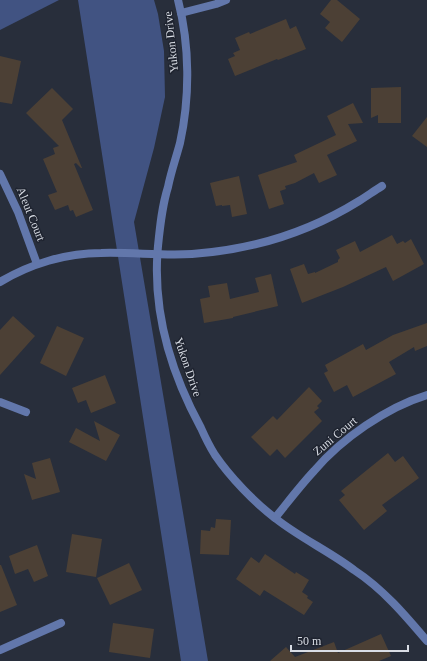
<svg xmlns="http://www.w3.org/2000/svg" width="427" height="661" viewBox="0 0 427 661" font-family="Georgia,serif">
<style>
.green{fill:#415382}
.building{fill:#4c4035}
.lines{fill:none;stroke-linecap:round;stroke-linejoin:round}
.street{stroke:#6277ab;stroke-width:8}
.labels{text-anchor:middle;stroke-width:3;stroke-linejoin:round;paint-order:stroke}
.street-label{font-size:12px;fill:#d9dde5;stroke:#1f2430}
</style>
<rect width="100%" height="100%" fill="#282e3b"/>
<!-- green -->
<g class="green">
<path d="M0,0H59L0,30Z"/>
<path d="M78,0H154L158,14L164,51L165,97L154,148L134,222L208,661H181Z"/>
</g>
<!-- building -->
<g class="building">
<path d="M331,0H337L360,19L342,42L325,28L330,22L320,14Z"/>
<path d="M286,19L290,29L296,26L306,49L278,60L277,59L235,76L228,59L235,56L233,53L240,50L235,38L249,32L250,34Z"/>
<path d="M0,56L21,61L12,104L0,102Z"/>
<path d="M401,87V123H378V115L371,118V88Z"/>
<path d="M52,88L73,109L62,120L82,168H81L76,163L74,164L93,210L76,217L73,210L70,211L68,205L55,210L48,195L57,192L43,159L55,154L53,148L59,146L26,113Z"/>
<path d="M353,103L363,123L348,124L357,141L327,155L337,175L319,183L314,173L295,183L285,186L286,189L280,191L284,204L269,209L258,175L297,162L294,155L336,135L327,116Z"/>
<path d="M427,117V147L412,136Z"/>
<path d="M239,176L247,214L232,217L230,205L222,206V205L216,206L210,183Z"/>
<path d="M392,235L397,244L403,241L405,243L411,239L424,264L393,281L386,267L343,287L302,303L290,269L304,264L308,274L315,272V273L338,262V260L340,258L336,250L355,241L360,252Z"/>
<path d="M271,274L278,306L233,317V318L204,323L200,299L210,297L208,286L227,283L230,299L259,292L255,278Z"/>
<path d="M13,316L35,336L0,375V330Z"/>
<path d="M427,323V346L415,351L414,347L389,362L396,374L353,397L347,385L334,392L324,373L328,371L325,365L363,344L366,350L393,335Z"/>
<path d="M57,326L84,338L66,376L40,363Z"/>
<path d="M105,375L116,403L91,413L86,400L78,403L72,388Z"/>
<path d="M309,387L322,401L317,406L319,408L314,412L322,421L285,458L277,449L270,456L251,437L273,416L277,420Z"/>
<path d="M94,421L120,435L106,461L69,442L76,428L100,441Z"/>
<path d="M388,453L395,462L403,456L419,478L382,505L387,511L364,530L339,500L345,495L341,491Z"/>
<path d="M50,458L60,492L32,500L24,474L36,479L32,463Z"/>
<path d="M216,519L231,520L229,555L200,554L201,530L210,531L211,527L215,528Z"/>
<path d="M72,534L102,539L96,577L66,572Z"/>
<path d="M37,545L48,576L34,582L28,569L15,574L9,556Z"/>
<path d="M265,554L295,574L296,572L309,580L302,592L308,596L307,598L313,602L304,615L264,590L260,596L236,579L251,557L259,563Z"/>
<path d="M129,563L142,590L110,605L97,578Z"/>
<path d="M0,565H1L17,605L0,612Z"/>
<path d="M113,623L154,629L150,658L109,652Z"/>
<path d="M381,634L391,656L379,661H270L286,647L295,657L334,642L338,653Z"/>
</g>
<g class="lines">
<!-- street -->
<g class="street">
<path d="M178,0C190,46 190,97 180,143C176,158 171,172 168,187C162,206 160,226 158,246C152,310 171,373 201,428C205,437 210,447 215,455C230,477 254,502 275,518C300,538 329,551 354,570C383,589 405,615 427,641"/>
<path d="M181,13L216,4L226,0"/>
<path d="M0,174L18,212L37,264"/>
<path d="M0,282C30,264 66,253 101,253C132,252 162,256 192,254C251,250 309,232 359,201C367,196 374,191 382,186"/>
<path d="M0,402L26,412"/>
<path d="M275,518C288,502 300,486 314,471C341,439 387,407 427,395"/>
<path d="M0,650L61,623"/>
</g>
</g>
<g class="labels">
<!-- street labels -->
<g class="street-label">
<text transform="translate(171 42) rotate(-96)" y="4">Yukon Drive</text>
<text transform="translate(31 214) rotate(68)" y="4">Aleut Court</text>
<text transform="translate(188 367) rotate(71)" y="4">Yukon Drive</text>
<text transform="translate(335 436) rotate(-40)" y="4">Zuni Court</text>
</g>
</g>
<!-- scale -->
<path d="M291 645v6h117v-6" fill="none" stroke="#d9dde5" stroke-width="2"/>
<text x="297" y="645" font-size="12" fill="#d9dde5" stroke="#1f2430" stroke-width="3" paint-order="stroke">50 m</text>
</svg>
